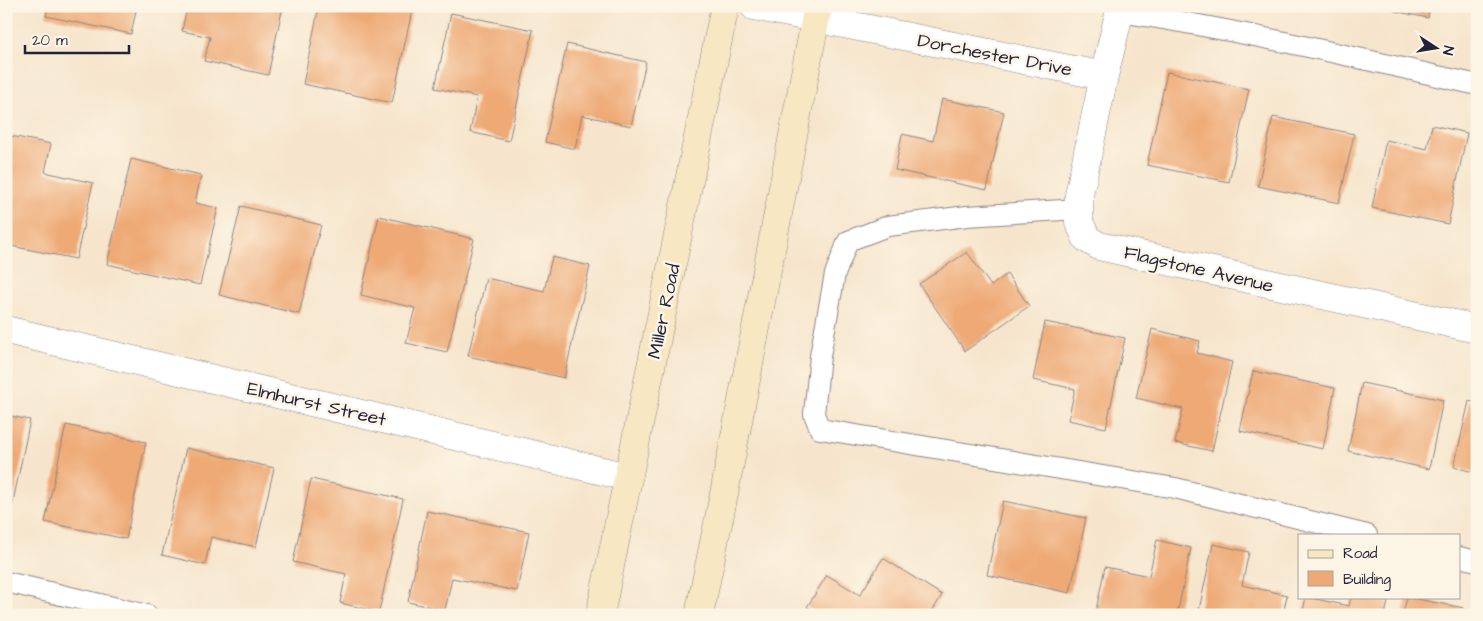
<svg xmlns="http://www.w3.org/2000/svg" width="1483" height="621" viewBox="0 0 1483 621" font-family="'Architects Daughter',sans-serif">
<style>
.building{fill:#eea975}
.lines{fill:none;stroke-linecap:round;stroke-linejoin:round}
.lane-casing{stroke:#8c8484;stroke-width:22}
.street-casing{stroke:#8c8484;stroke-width:29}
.secondary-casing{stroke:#8c8484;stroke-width:29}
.lane{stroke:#fff;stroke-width:20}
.street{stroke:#fff;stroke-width:28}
.secondary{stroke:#f7e8c3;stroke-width:28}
.labels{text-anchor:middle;stroke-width:5;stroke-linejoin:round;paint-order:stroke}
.street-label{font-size:19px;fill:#22223b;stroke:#fcf5e5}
</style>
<rect width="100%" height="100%" fill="#fcf5e5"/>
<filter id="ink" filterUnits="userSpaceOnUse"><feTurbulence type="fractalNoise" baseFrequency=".02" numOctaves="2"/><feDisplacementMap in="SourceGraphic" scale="10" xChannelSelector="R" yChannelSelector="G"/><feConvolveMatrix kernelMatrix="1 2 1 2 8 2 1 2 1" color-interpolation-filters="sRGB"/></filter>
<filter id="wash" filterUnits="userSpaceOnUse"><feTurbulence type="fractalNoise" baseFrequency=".0096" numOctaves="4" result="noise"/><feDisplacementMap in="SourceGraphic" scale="20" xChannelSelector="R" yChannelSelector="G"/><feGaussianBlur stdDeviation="1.12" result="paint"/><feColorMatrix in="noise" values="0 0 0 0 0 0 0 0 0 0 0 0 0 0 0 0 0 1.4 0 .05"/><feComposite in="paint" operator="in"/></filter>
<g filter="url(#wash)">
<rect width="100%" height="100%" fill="#f6e5cc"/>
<g id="blocks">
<!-- building -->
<g class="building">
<path d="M48,6H137L131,34L46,16Z"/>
<path d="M187,6H283L268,75L204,61L210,37L182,31Z"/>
<path d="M319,6H413L392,103L303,84Z"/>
<path d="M1395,6H1430L1428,18L1394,11Z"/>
<path d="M451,13L533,30L509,141L470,132L477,97L435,88Z"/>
<path d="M567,44L646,62L631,126L582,115L575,149L545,142Z"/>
<path d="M1167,72L1249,89L1229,182L1147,165Z"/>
<path d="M942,99L1004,112L987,190L895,170L902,134L933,141Z"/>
<path d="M1273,117L1354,134L1339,203L1258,186Z"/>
<path d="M1432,125L1467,133L1448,224L1372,208L1386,140L1427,149Z"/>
<path d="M11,136L51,144L45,172L93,183L76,259L6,245V160Z"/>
<path d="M131,159L201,175L195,203L218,208L200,285L107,264Z"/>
<path d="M241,206L321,225L299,314L219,295Z"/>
<path d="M379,216L474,239L447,352L406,343L415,308L361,295Z"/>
<path d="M967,252L991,286L1007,274L1029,306L965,351L919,284Z"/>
<path d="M552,257L590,266L564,378L468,356L486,278L544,291Z"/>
<path d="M1045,322L1125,338L1106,428L1068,420L1075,389L1033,380Z"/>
<path d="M1152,329L1200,341L1197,353L1232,362L1212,451L1175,443L1183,409L1136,398Z"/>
<path d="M1253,371L1335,388L1323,449L1240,431Z"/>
<path d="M1362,383L1443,400L1429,469L1348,451Z"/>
<path d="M1469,401L1477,403V473L1454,467Z"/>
<path d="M6,415L30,420L9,521L6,520Z"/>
<path d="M66,425L146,442L126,539L45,522Z"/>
<path d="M186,448L274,468L256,547L211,537L205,565L162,555Z"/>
<path d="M311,479L403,499L379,612L340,603L346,574L293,562Z"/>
<path d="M1003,501L1086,518L1070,593L987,575Z"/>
<path d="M427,511L529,532L517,591L452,578L445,610L408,602Z"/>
<path d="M1157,540L1191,548L1177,615H1095L1105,567L1149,576Z"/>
<path d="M1213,544L1249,552L1242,585L1287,595L1283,615H1198Z"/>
<path d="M883,558L942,595L930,615H820L807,607L827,575L860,595Z"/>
<path d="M1306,597L1349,606L1351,597H1389L1385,615H1302Z"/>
<path d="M1407,597L1464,608L1463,615H1403Z"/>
</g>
</g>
</g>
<g filter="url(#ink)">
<use href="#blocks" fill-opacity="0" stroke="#8c8484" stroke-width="1"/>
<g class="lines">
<defs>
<g id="lane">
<path d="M1120,12C1240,30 1359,58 1477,85"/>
<path d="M1079,209L967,216L888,226L848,241L835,274L820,356L814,414L820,429L1175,488L1367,535"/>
<path d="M1459,557L1477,561"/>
<path d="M6,582L147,615"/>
</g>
<g id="street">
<path d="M754,6L1104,76"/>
<path d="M1121,6L1104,76L1079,195V222L1087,239L1099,246L1477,329"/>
<path d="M6,330L628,477"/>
</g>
<g id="secondary">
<path d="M600,615L725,6"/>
<path d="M699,615L723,499L818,6"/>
</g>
</defs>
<!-- lane casing -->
<use href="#lane" class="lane-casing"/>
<!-- street casing -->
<use href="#street" class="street-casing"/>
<!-- secondary casing -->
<use href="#secondary" class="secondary-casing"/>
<!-- lane -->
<use href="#lane" class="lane"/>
<!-- street -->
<use href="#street" class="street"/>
<!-- secondary -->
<use href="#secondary" class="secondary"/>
</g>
</g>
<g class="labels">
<!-- street labels -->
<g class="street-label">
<text transform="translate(995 54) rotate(11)" y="7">Dorchester Drive</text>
<text transform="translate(1199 268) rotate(13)" y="7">Flagstone Avenue</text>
<text transform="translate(663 311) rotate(-78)" y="7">Miller Road</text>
<text transform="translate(317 403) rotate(13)" y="7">Elmhurst Street</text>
</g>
</g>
<!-- margin -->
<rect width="1483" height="621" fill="none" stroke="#fcf5e5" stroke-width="25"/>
<!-- legend -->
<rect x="1298" y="534" width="162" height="65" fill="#fcf5e5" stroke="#a5a1a1"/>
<rect x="1308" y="550" width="25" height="8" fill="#f7e8c3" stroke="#a5a1a1"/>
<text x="1343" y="558" font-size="15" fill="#22223b">Road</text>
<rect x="1308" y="571" width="25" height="15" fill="#eea975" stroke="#a5a1a1"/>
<text x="1343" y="584" font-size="15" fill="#22223b">Building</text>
<!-- north arrow -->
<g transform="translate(1436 48) rotate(102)" stroke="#fcf5e5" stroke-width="4" paint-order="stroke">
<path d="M0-4L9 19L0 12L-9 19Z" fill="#22223b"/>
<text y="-8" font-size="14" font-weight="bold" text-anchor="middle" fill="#22223b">N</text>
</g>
<!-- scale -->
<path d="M25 45v8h104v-8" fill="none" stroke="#22223b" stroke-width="2.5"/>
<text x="32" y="45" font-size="15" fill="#22223b" stroke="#fcf5e5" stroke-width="4" paint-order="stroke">20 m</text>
</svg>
